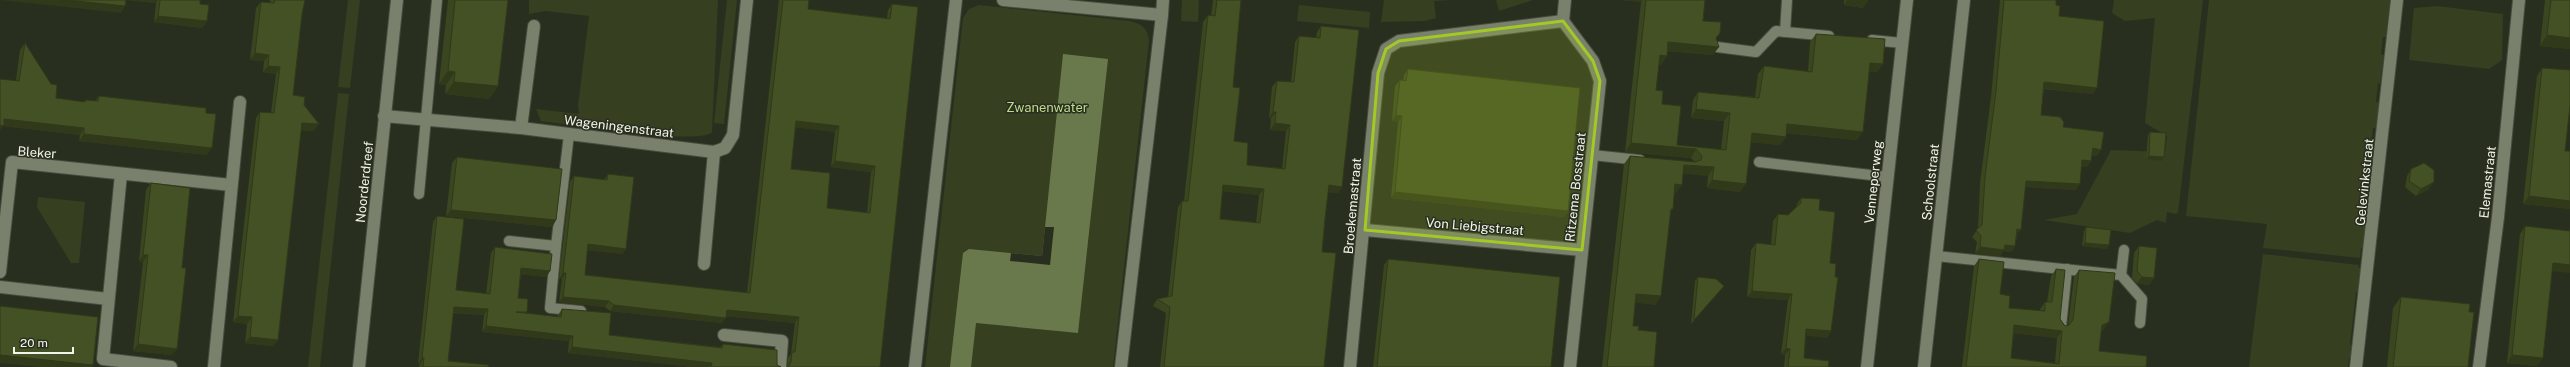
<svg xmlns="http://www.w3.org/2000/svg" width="2570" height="367" viewBox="0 0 2570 367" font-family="'Public Sans',sans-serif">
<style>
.green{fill:#363f20}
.water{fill:#6a794b}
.pier{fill:#292f1e}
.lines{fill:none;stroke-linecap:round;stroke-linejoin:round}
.service-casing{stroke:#474c3d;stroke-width:12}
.minor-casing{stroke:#474c3d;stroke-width:14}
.tertiary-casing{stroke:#474c3d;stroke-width:14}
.service{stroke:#79806c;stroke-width:10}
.minor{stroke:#79806c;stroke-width:12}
.tertiary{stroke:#79806c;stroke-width:12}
.wall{fill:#3a461f;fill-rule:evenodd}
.shaded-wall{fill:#303919}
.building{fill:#445124;stroke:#303919;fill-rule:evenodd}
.marked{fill:#a3c926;fill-opacity:0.2;stroke:#a3c926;stroke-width:3;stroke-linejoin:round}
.labels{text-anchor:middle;stroke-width:3;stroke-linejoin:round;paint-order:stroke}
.park-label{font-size:13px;fill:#c1d88f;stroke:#292f1e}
.street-label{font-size:13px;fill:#f0f4e9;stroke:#292f1e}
</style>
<rect width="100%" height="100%" fill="#292f1e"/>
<!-- green -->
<g class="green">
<path d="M348,0H360L350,88L338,87Z"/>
<path d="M529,0H718L712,132C700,146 566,124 541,121L536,109L579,114L578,106L589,16L545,11L529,14Z"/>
<path d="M727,0H737L724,124L714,123Z"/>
<path d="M1182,0H1199L1198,22L1181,21Z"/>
<path d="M1384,0H1452L1434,1L1436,18L1425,21L1381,22Z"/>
<path d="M1496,0H1533L1499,11Z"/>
<path d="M2114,0H2203L2178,213L2175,214L2167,212L2166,223L2157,220L2130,233L2044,220L2077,214L2111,150L2165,152L2167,136L2145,123L2155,18L2125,21L2112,13Z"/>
<path d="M2209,0H2390L2386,37H2383L2381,54L2384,55L2380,84L2378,83L2376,102L2379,103L2377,128H2373L2371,146H2374L2370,191H2368L2364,224L2366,225L2365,248H2361L2360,258L2263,248L2267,224L2186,216Z"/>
<path d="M979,5L1129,21C1141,23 1148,28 1149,41L1113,367H925L963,18L969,9Z"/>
<path d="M1299,5L1370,12L1369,28L1297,21Z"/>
<path d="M2437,6L2503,14L2502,60L2489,69L2409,60L2414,8Z"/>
<path d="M338,93L349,94L320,367H308Z"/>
<path d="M38,197L85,202L79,263H71L37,207Z"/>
<path d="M2263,254L2359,265L2358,267L2362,268L2359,293L2356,292L2350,345L2353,346L2352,358H2349L2348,367H2249Z"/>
</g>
<!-- water -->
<path class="water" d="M1063,54L1108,59L1078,333L976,323L971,367H950L963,253L969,249L1042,256Z"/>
<!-- pier -->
<path class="pier" d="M1045,227H1054L1050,265L1010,261L1011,253L1042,256Z"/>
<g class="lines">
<defs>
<g id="service">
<path d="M1785,32L1787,0"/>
<path d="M1872,40L1902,43"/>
<path d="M1717,47L1756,52L1776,31L1829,36"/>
<path d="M1592,155L1640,160"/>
<path d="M1759,162L1888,177"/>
<path d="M419,194L437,0"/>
<path d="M509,241L556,246L569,134"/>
<path d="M556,246L550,308L581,311"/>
<path d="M1936,256L2121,275L2142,299L2140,323"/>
<path d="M2121,275L2124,250"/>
<path d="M2061,327L2067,269"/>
</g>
<g id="minor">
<path d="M1003,0L1162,15L1121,367"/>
<path d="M1162,15L1163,0"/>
<path d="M1563,21L1593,61L1600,81L1570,367"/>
<path d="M1563,21L1565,0"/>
<path d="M384,116L521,128L714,152L725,148L733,135L747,0"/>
<path d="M521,128L534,26"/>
<path d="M121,174L103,359L171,367"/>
<path d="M1365,230L1582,250"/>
<path d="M704,264L714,152"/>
<path d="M0,272L12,162L231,185"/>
<path d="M0,287L108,299"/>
<path d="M724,335L782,341L780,367"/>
<path d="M214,367L240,102"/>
<path d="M915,367L956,0"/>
<path d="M1350,367L1378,73L1386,49L1399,41L1563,21"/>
<path d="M1867,367L1907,0"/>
<path d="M1924,367L1964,0"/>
<path d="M2356,367L2397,0"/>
<path d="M2479,367L2498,217L2519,0"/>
</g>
<path id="tertiary" d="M359,367L397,0"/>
</defs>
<!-- service casing -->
<use href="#service" class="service-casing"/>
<!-- minor casing -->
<use href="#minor" class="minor-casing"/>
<!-- tertiary casing -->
<use href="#tertiary" class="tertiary-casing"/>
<!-- service -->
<use href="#service" class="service"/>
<!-- minor -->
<use href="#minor" class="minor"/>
<!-- tertiary -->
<use href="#tertiary" class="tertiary"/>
</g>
<!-- wall -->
<g class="wall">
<path d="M127,0H200V4L207,21L202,28L154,22L156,3Z"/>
<path d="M270,0H305L302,14L293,95L304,105L314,131L301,130L278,340L273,346L245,343L247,324L233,322L256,118L260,112L271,113L276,74L263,72L264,61L250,60L256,8L261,2L270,3Z"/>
<path d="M448,0H508L498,86L489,99L445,94L446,85L439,84Z"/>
<path d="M779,0H809L808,9L887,18L888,10L892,4L880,367H787L788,358L791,354L795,323L726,316L722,323L610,311L605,307L559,302L562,279H559L570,182L574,176L604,180L608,174L626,249L622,254L587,250L585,275L747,293ZM795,127L835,132L831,167L871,172L867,213L827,208L791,169Z"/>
<path d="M1213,0H1241L1233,87L1234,141L1247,165L1282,168L1286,131L1270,130L1271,118H1269L1272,87L1277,81L1291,82L1295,42L1299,36L1316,38L1317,32L1321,26L1342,187L1338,193L1328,192L1322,252L1324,367H1160L1166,313L1153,306L1157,299L1168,297L1178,207L1182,201H1184L1203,22L1208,15L1211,16ZM1222,191L1259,195L1256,223L1220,219Z"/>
<path d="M1623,0H1705L1703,21L1716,38L1713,55L1667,51V56L1661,65L1659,64L1656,90L1662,104L1677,145L1721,150L1724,121L1691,118L1693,100L1698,92L1755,97L1758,74L1764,66L1808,71L1810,42L1816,34L1883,64L1877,72L1869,71L1857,140L1786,133V137L1780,145L1751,142L1740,192L1707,188L1708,176L1683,173L1676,193H1674L1673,209L1670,212L1656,305L1635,302L1633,326L1638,330L1654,367H1602L1624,164L1630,156L1695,162L1691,158L1625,152L1641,2Z"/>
<path d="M1844,0H1868L1863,8L1844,5Z"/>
<path d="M2000,0H2056V5L2059,16L2093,94L2044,89L2041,115L2063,127L2101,150L2097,156L2092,155L2091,161L2087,167L2081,166L2076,190L2025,187L2017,235L2015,246L2011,252L2003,251L2000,256L1975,254L1977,242L1972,237L1978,229L1980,183L1991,97Z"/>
<path d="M2545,0H2570V49L2540,46Z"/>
<path d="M25,43L56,98L84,102L85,100L95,101L99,96L206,113L207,155L79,141L80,135L3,126L16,80L20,50Z"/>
<path d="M2542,68L2565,151H2570V209L2523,204L2537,76Z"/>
<path d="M1408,69L1568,211L1564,217L1391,198L1398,122L1392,121L1395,86L1400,80L1403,81L1404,75Z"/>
<path d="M2150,132L2161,161L2146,159L2148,135Z"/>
<path d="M457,157L556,220L552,227L446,216L452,163Z"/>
<path d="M2411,169L2429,189L2416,196L2405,187L2407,176Z"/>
<path d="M151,183L172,355L133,351L143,262L139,261L146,190Z"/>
<path d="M1801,198L1819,210L1830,263L1835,277L1831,331L1827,338L1806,335L1804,358L1828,367H1784L1785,355L1781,354L1788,300L1747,297L1751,250L1756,243L1771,245L1773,221L1778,214L1788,215L1796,207L1797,204Z"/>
<path d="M437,216L456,290L486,294L491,253L495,247L550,271L546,277L521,274L518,298L527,312L526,314L558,317V315L562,309L609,335L720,347L723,344L777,365L781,367H693L568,353L569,341L482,332L484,315L453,313L448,361L488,367H419L420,364H418L433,222Z"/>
<path d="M2525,226L2552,272L2537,366L2507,363L2520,234Z"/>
<path d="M2086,227L2107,249L2082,246L2084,231Z"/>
<path d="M2139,246L2154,278L2149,285L2137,283L2132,278L2134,253Z"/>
<path d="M1388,259L1551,367H1373L1384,265Z"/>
<path d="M1979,259L2009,308L2040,311V309L2045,302H2047L2051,276L2056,269L2060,319L2065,326H2068L2074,277L2079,270L2104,329L2101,331L2099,351L2146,367H1962L1974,266ZM2014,333L2057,338L2055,363L2011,358Z"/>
<path d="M1698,277L1724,286L1691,324L1695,281Z"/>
<path d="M2401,297L2468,367H2387L2393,308Z"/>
</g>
<!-- shaded-wall -->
<g class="shaded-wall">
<path d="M1,0H66L125,6L121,13Z"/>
<path d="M127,0H158L156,3Z"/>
<path d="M1623,0H1642L1641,2Z"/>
<path d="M1847,0H1858L1868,1L1863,8L1844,5Z"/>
<path d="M158,16L207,21L202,28L154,22Z"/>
<path d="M2547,35L2570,38V49L2540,46Z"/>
<path d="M1668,42L1719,47L1713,55L1662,50Z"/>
<path d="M255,53L269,55L264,61L250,60Z"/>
<path d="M1660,55L1667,56L1661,65L1654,64Z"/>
<path d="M1870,63L1883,64L1877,72L1864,71Z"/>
<path d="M268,66L280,67L276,74L263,72Z"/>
<path d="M448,71L455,72L446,85L439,84Z"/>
<path d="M454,82L498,86L489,99L445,94Z"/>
<path d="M2044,82L2097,88L2093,94L2040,88Z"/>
<path d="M1696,109L1730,113L1724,121L1691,118Z"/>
<path d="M1273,112H1276L1271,118H1269Z"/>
<path d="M1396,115L1402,116L1398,122L1392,121Z"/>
<path d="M4,119L84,128L80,135L3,126L0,131V125Z"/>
<path d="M796,121L839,126L835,132L792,127Z"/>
<path d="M302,123L319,124L314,131L297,130Z"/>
<path d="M1275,123L1290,125L1286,131L1270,130Z"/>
<path d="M1787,124L1863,132L1857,140L1781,132Z"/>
<path d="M1752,133L1786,137L1780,145L1746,142Z"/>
<path d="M84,134L212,148L207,155L79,141Z"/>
<path d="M1631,143L1696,149L1691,158L1625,152Z"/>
<path d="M2093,148L2101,150L2097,156L2088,155Z"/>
<path d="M2149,156L2164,157L2161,161L2146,159Z"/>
<path d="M2082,160L2091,161L2087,167L2077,166Z"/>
<path d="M835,161L875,166L871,172L831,167Z"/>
<path d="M1684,165L1714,167L1708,176L1678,173Z"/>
<path d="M1712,180L1746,184L1740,192L1707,188Z"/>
<path d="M2026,181L2080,184L2076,190L2022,187Z"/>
<path d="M2434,182L2429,189L2416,196L2421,189Z"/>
<path d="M1675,184L1682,185L1676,193H1670Z"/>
<path d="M1223,185L1264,189L1259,195L1219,191Z"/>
<path d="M1329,185L1342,187L1338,193L1324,192Z"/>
<path d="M1395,192L1568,211L1564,217L1391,198Z"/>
<path d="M2529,196L2570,201V209L2523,204Z"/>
<path d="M451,210L556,220L552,227L446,216Z"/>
<path d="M2017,229L2021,230L2016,236Z"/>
<path d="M2085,243L2109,245L2107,249L2082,246Z"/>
<path d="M588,244L626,249L622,254L584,250Z"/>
<path d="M2005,245L2015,246L2011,252L2003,251L2000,256L1975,254L1980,247Z"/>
<path d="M143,255H148L143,262L139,261Z"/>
<path d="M2553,263L2570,265V273L2548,271Z"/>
<path d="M521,268L550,271L546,277L517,274Z"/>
<path d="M563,273H566L562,279H559Z"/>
<path d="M2142,277L2154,278L2149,285L2137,283Z"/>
<path d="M1724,286L1721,290L1691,324L1694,320Z"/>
<path d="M1752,291L1792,294L1788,300L1747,297Z"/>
<path d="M1636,294L1661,296L1656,305L1630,302Z"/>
<path d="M563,297L609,301L605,307L559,302Z"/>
<path d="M614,305L726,318L722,323L610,311Z"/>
<path d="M454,307L488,309L484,315L450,312Z"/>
<path d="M727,310L799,317L795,323L722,316Z"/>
<path d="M238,316L252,317L247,324L233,322Z"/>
<path d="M2109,322L2104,329L2097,332L2102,325Z"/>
<path d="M2014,325L2062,331L2057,338L2009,333Z"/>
<path d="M486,326L573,336L569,341L482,332Z"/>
<path d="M1806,329L1831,331L1827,338L1802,335Z"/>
<path d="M250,337L278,340L273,346L245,343Z"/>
<path d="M138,344L177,349L172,355L133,351Z"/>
<path d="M572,347L712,363L709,367H693L568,353Z"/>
<path d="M1786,348L1790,349L1785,355L1781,354Z"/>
<path d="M0,355L93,365L92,367H41L0,363Z"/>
<path d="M2512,355L2543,358L2537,366L2507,363Z"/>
<path d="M422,358H424L420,364H418Z"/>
</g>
<!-- building -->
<g class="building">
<path d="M66,0H126L125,6Z"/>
<path d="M160,0H200V4L209,5L207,21L158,16Z"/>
<path d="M275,0H305L302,14L293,95L305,97L304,105L319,124L302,123L278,340L250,337L252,317L238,316L260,112L274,113L280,67L268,66L269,55L255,53L261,2L274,3Z"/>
<path d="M455,0H508L498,86L454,82L455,72L448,71Z"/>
<path d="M783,0H809L808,9L890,19L892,4L918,7L880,367H788L791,362L792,352H795L799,317L727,310L726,318L614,305L609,301L563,297L566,273H563L574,176L607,180L608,174L634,177L626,249L588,244L585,275L750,293ZM796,121L839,126L835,161L875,166L870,213L827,208L830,173L791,169Z"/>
<path d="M1217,0H1241L1233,87L1240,88L1234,141L1248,143L1247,165L1285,169L1290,125L1275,123L1276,112H1273L1277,81L1294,82L1299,36L1320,38L1321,26L1359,30L1342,187L1329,185L1325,218L1322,252L1336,253L1324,367H1164L1170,307L1157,299L1172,296L1182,201H1188L1208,15L1215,16ZM1223,185L1264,189L1260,223L1220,219Z"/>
<path d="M1646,0H1705L1703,21L1721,22L1720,33L1716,38L1719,47L1668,42L1667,56L1660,55L1656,90L1663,91L1662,104L1681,106L1677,145L1726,150L1730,113L1696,109L1698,92L1759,98L1764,66L1812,72L1816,34L1885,39L1883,64L1870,63L1863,132L1787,124L1786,137L1752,133L1746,184L1712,180L1714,167L1684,165L1682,185L1675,184L1673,209H1671L1661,296L1636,294L1633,326H1639L1638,330L1657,332L1654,367H1607L1630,156L1695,162L1701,160L1702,156L1696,149L1631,143Z"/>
<path d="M1858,0H1868V1Z"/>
<path d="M2004,0H2056V5L2060,6L2059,16L2104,21L2097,88L2044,82L2041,115L2060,117L2064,122L2063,127L2104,132L2101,150L2093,148L2091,161L2082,160L2080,184L2026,181L2021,230L2017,229L2015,246L2005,245L2004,250L1980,247L1981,236L1976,230L1982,225L1985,177L1996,91Z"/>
<path d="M2551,0H2570V38L2547,35Z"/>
<path d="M25,43L51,84L57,85L56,98L85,102V100L98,101L99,96L206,108V113L216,114L212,148L84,134V128L4,119V126L0,125V79L19,81Z"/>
<path d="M2542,68L2570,70V106L2565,151H2570V201L2529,196Z"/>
<path d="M1408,69L1580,88L1568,211L1395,192L1402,116L1396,115L1400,80L1406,81Z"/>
<path d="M2150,132L2166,133L2164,157L2149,156Z"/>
<path d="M457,157L562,169L556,220L451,210Z"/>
<path d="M2424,163L2434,170V182L2421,189L2409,181L2411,169Z"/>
<path d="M151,183L190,188L182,268H186L177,349L138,344L148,255H143Z"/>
<path d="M1801,198L1820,199L1819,210L1835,212L1830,263L1836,264L1835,277H1838L1831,331L1806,329L1804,358L1829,361L1828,367H1788L1790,349L1786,348L1792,294L1752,291L1756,243L1775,245L1778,214L1788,215L1801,203Z"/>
<path d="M437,216L464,219L456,290L490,294L495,247L552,254L550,271L521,268L518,298L528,299L527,312H516L561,317L562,309L611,313L609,335L722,348L723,344L777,350V365L781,367H711L712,363L572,347L573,336L486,326L488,309L454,307L448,361L489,365L488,367H423L424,358H422Z"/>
<path d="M2525,226L2570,231V265L2553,263L2543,358L2512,355Z"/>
<path d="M2086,227L2111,230L2109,245L2085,243Z"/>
<path d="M2139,246L2157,248L2154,278L2142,277L2137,271Z"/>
<path d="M1388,259L1560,277L1551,367H1377Z"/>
<path d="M1979,259L2004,262L2000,294L2010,296L2009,308L2045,311V302H2052L2056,269L2065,270L2060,319L2065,326L2069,325L2073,320L2079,270L2115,273L2109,322L2102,325L2099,351L2147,356L2146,367H1966ZM2014,325L2062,331L2059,364L2011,358Z"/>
<path d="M1698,277L1716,279L1724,286L1694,320Z"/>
<path d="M2401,297L2470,304L2469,312H2474L2468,367H2393Z"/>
<path d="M0,306L98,317L93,365L0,355Z"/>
</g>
<!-- marked area -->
<path class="marked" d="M1563,21L1593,61L1600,81L1582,250L1365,230L1378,73L1386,49L1399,41Z"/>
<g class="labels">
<!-- park labels -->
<g class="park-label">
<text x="1047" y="112">Zwanenwater</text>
</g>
<!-- street labels -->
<g class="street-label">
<text transform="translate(619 126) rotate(7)" y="5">Wageningenstraat</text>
<text transform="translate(37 152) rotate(4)" y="5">Bleker</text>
<text transform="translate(364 182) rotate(-84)" y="5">Noorderdreef</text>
<text transform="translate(1873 182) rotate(-84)" y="5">Venneperweg</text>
<text transform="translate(1930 182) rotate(-84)" y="5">Schoolstraat</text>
<text transform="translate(2364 182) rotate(-84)" y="5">Gelevinkstraat</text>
<text transform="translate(2487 182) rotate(-84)" y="5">Elemastraat</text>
<text transform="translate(1575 187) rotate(-84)" y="5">Ritzema Bosstraat</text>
<text transform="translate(1352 206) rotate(-85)" y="5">Broekemastraat</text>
<text transform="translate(1475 226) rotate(5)" y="5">Von Liebigstraat</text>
</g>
</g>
<!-- scale -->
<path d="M14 347v6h59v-6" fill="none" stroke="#f0f4e9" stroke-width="2"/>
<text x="20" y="347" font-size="12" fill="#f0f4e9" stroke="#292f1e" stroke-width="3" paint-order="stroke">20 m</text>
</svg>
